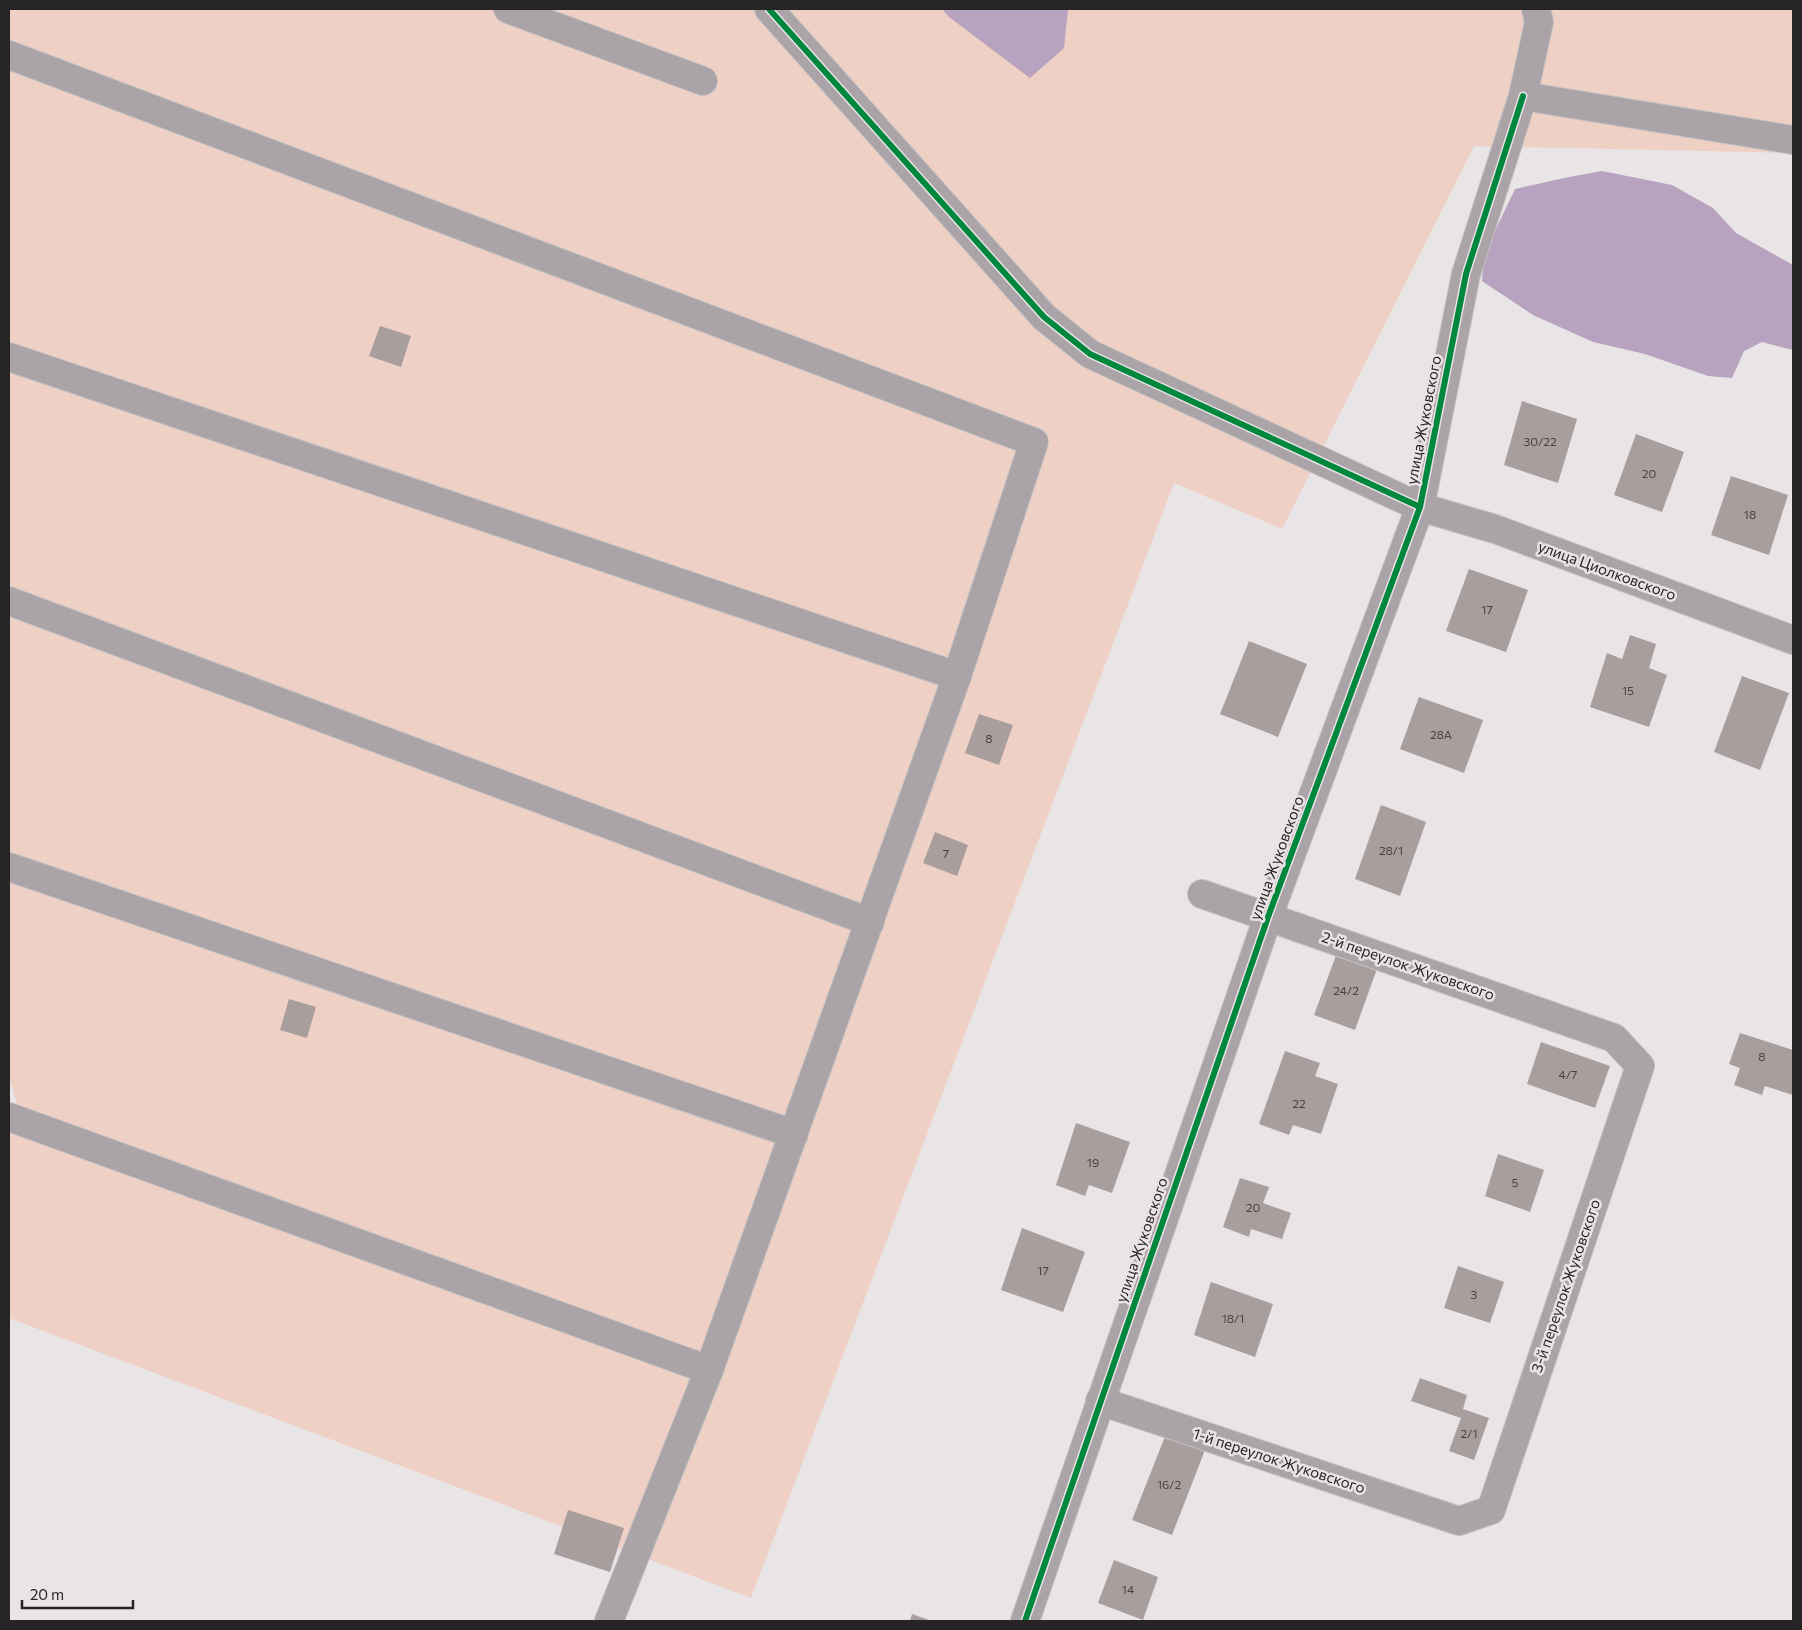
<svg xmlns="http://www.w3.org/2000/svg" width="1802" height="1630" viewBox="0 0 1802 1630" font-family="Commissioner,sans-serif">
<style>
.green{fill:#efd0c4}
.water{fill:#b7a2bf}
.building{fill:#a99e9e}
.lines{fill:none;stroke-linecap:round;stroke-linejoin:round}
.minor-casing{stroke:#c5c2c3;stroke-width:30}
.minor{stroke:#aaa3a7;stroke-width:28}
.cycleway-casing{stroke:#ebe2e5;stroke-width:9}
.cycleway{stroke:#00873e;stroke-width:6}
.labels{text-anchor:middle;stroke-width:5;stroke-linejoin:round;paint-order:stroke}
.number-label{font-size:12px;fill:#484243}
.street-label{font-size:15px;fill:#272425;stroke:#ebe2e5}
</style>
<rect width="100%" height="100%" fill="#e9e4e6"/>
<!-- green -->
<path class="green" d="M9,9H1793V153L1474,146L1282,529L1174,483L751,1598L9,1318V1139L18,1108L9,1076Z"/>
<!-- water -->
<g class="water">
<path d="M942,9H1068L1064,48L1030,78L949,17Z"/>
<path d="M1602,171L1672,185L1713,208L1736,233L1793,265V350L1762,342L1744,351L1732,378L1708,376L1645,354L1593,342L1533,315L1482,281L1484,254L1515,189L1564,178Z"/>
</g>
<!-- building -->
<g class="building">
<path d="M380,326L411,336L401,367L369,356Z"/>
<path d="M1522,401L1577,419L1558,483L1504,465Z"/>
<path d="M1636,434L1684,452L1662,512L1614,495Z"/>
<path d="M1731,476L1788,495L1769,555L1711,535Z"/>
<path d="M1469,569L1528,590L1506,652L1446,631Z"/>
<path d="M1630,635L1656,644L1649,668L1667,675L1649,727L1590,707L1607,653L1622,659Z"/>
<path d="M1249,641L1307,664L1278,737L1220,714Z"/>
<path d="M1742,676L1789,693L1760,770L1714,752Z"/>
<path d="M1419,697L1483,720L1464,773L1400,749Z"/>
<path d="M979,714L1013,725L999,765L965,753Z"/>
<path d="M1381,805L1426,822L1400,896L1355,879Z"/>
<path d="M935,832L968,845L957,876L923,863Z"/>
<path d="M1338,950L1378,966L1355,1030L1314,1015Z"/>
<path d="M289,999L316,1007L307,1038L280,1030Z"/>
<path d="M1740,1033L1793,1050V1095L1765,1086L1762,1095L1734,1085L1740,1068L1729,1064Z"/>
<path d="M1541,1042L1610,1066L1595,1108L1527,1084Z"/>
<path d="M1285,1051L1320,1063L1315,1076L1338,1084L1321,1134L1293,1125L1289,1135L1259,1124Z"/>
<path d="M1076,1123L1130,1142L1112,1193L1089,1185L1085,1196L1056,1185Z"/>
<path d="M1498,1154L1544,1170L1530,1212L1485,1196Z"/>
<path d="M1240,1178L1269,1187L1263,1203L1291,1213L1282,1239L1251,1229L1249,1237L1223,1227Z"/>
<path d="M1022,1228L1085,1252L1063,1312L1001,1290Z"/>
<path d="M1458,1266L1504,1282L1490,1323L1444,1308Z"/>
<path d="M1211,1282L1273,1304L1255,1357L1194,1335Z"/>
<path d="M1420,1378L1467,1395L1463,1409L1489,1418L1474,1460L1449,1451L1461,1418L1411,1401Z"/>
<path d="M1166,1434L1205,1450L1172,1535L1132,1520Z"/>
<path d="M568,1510L624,1528L610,1572L554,1554Z"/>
<path d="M1114,1560L1158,1577L1143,1620L1098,1603Z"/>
<path d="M912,1614L932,1621H910Z"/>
</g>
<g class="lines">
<defs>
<g id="minor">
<path d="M508,9L703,81"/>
<path d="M769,9L1044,317L1090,354L1420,507L1495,529L1793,640"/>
<path d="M9,55L1034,442L957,676L709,1370L609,1621"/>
<path d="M1523,96L1793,140"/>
<path d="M9,357L957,676"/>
<path d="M9,601L870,922"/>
<path d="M9,867L794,1134"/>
<path d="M9,1117L709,1370"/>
<path d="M1100,1401L1459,1521L1491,1510L1640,1066L1614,1038L1202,894"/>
<path d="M1025,1621L1268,917L1420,507L1466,274L1523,96L1539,22L1536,9"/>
</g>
</defs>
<!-- minor casing -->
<use href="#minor" class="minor-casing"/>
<!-- minor -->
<use href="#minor" class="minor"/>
<defs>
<g id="cycleway">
<path d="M769,9L1044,317L1090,354L1420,507"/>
<path d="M1025,1621L1268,917L1420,507L1466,274L1523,96"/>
</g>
</defs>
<!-- cycleway casing -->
<use href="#cycleway" class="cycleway-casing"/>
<!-- cycleway -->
<use href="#cycleway" class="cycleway"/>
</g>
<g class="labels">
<!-- number labels -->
<g class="number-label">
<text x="1540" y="446">30/22</text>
<text x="1649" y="478">20</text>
<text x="1750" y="519">18</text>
<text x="1487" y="614">17</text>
<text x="1628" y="695">15</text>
<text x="1441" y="739">28А</text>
<text x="989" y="743">8</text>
<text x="1391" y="855">28/1</text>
<text x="946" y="858">7</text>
<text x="1346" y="995">24/2</text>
<text x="1762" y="1061">8</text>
<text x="1568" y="1079">4/7</text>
<text x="1299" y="1108">22</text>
<text x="1093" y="1167">19</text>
<text x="1515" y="1187">5</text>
<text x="1253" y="1212">20</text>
<text x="1043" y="1275">17</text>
<text x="1474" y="1299">3</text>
<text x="1233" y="1323">18/1</text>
<text x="1469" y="1438">2/1</text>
<text x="1169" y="1489">16/2</text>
<text x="1128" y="1594">14</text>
</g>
<!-- street labels -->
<g class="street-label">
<text transform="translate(1424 420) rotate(-79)" y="5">улица Жуковского</text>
<text transform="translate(1607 571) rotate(20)" y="5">улица Циолковского</text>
<text transform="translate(1277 858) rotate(-70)" y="5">улица Жуковского</text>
<text transform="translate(1408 966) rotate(19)" y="5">2-й переулок Жуковского</text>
<text transform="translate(1142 1240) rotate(-71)" y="5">улица Жуковского</text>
<text transform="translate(1566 1286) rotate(-71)" y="5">3-й переулок Жуковского</text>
<text transform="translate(1279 1461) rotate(18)" y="5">1-й переулок Жуковского</text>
</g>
</g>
<!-- border -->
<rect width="1802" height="1630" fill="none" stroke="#272425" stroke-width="20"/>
<!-- scale -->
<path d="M22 1600v8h111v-8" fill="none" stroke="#272425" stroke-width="2.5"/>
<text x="30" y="1600" font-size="15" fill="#272425" stroke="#ebe2e5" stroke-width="4" paint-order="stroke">20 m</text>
</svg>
